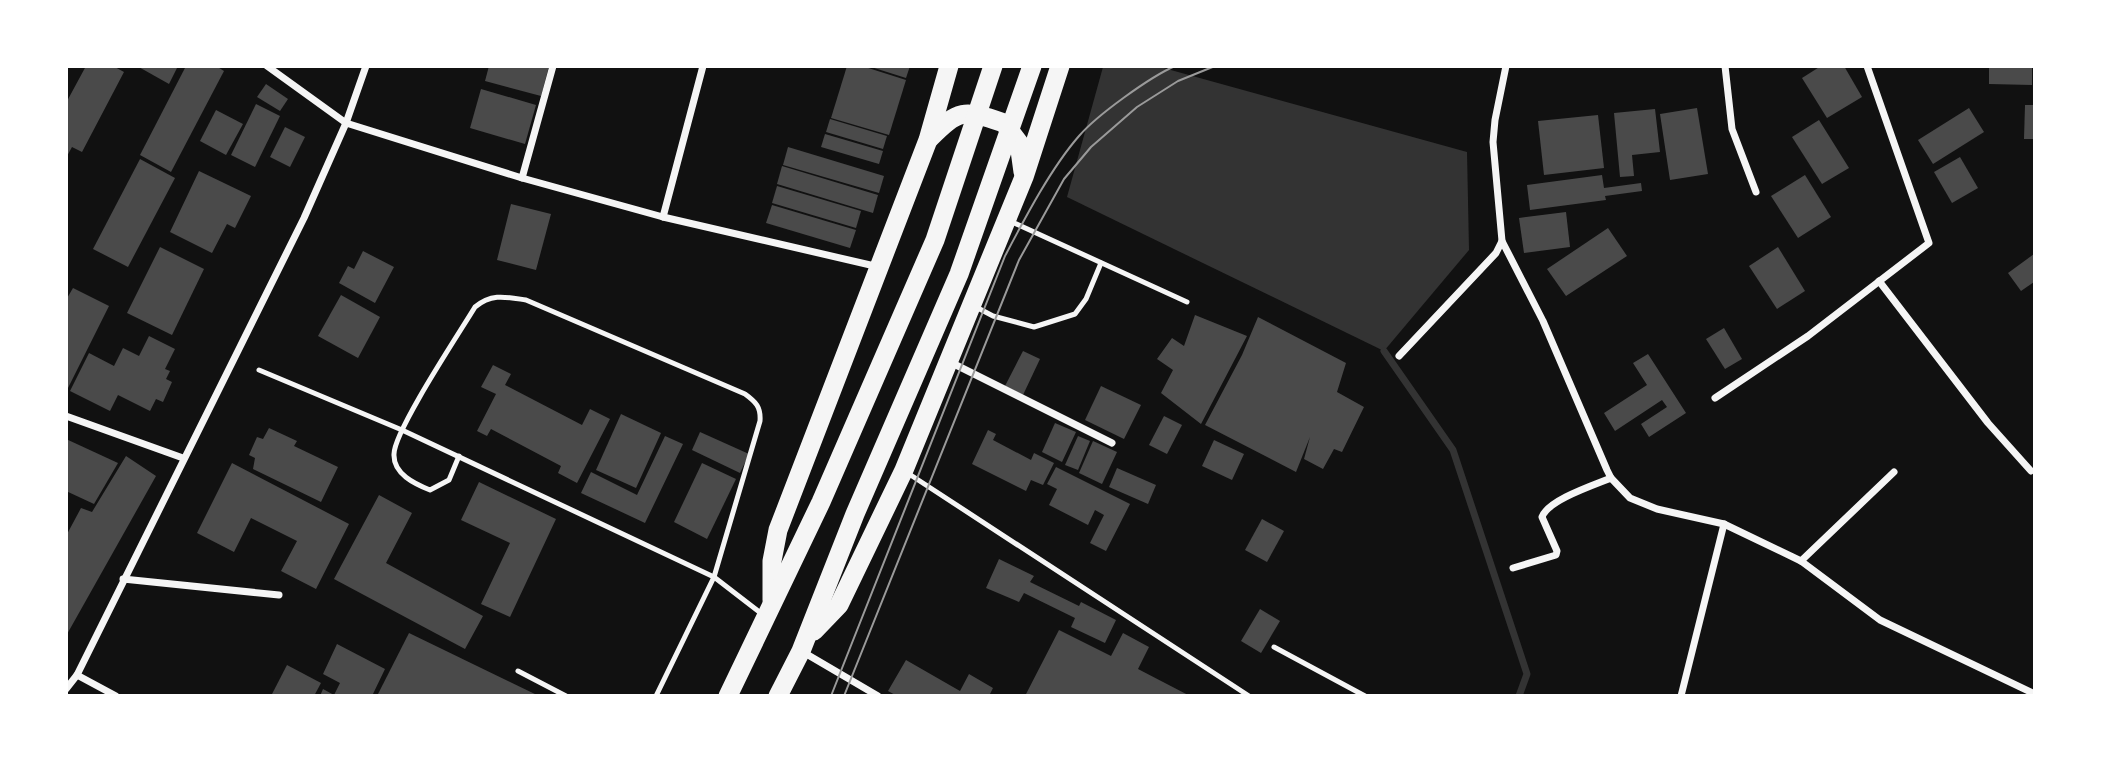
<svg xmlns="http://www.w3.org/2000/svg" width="2101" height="762" viewBox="0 0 2101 762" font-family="Signika,sans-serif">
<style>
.water{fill:#333}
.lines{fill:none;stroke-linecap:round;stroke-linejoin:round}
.stream{stroke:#333;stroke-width:7}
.building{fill:#4a4a4a}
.service{stroke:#f5f5f5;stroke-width:5}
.minor{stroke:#f5f5f5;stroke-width:7}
.trunk{stroke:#f5f5f5;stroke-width:19}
.tram{stroke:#9a9a9a;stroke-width:2}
</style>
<rect width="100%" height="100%" fill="#111"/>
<!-- water -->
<path class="water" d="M1103,67H1160L1467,152L1469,250L1384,351L1067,197Z"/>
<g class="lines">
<!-- stream -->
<path class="stream" d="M1384,351L1453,450L1527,674L1519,696"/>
</g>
<!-- building -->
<g class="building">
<path d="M86,66H113L124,72L82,152L72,147L66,158V103Z"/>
<path d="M137,66H178L169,84Z"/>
<path d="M186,66H216L224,71L171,172L140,155Z"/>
<path d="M489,66H549L541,96L485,81Z"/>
<path d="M847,66H862L906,80L889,135L831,118Z"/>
<path d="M868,66H910L906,78Z"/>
<path d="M1821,66H1844L1862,97L1827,118L1802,78Z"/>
<path d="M1989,66H2032V85L1989,84Z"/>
<path d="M266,84L288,99L280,111L257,97Z"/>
<path d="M481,89L536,105L525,144L470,128Z"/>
<path d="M256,104L280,116L255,167L231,155Z"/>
<path d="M2025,105H2034V139H2024Z"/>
<path d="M1697,108L1708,174L1670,180L1660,114Z"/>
<path d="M1969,108L1984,132L1933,164L1918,140Z"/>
<path d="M1655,109L1660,152L1632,155L1634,176L1620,177L1614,113Z"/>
<path d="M216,110L243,124L226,155L200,141Z"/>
<path d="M1598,115L1604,168L1544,175L1538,121Z"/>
<path d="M830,119L887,136L883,149L826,132Z"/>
<path d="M1819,120L1849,168L1822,184L1792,137Z"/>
<path d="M285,127L305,137L290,167L270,157Z"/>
<path d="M825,134L883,151L879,164L821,147Z"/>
<path d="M788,147L884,176L879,193L783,165Z"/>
<path d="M1960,157L1978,188L1952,203L1934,172Z"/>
<path d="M140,159L175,178L128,267L93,249Z"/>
<path d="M782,166L878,195L873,213L777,184Z"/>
<path d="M199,171L251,196L235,228L227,224L212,253L170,232Z"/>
<path d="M1602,175L1604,188L1641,183L1642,191L1605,196L1606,200L1530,210L1527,185Z"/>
<path d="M1805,175L1831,217L1798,238L1771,196Z"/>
<path d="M777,186L861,211L856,228L772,203Z"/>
<path d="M511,204L551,214L536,270L497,260Z"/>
<path d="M772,205L856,230L850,248L766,223Z"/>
<path d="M1566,212L1570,247L1524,253L1519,218Z"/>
<path d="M1608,228L1627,256L1566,296L1547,269Z"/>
<path d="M160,247L204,269L172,335L127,313Z"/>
<path d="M1778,247L1805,291L1777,309L1749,266Z"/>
<path d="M363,251L394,267L375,303L339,283L348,266L354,269Z"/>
<path d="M2034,254V282L2021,291L2008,273Z"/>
<path d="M73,288L109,306L66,392V300Z"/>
<path d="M341,295L380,317L358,358L318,336Z"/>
<path d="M1195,315L1247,336L1201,424L1161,393L1173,370L1157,359L1172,338L1184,346Z"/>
<path d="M1258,317L1346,363L1337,392L1364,407L1342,452L1334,449L1323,469L1304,459L1310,437L1296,472L1205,425L1242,355Z"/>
<path d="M1724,328L1742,359L1725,369L1706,339Z"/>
<path d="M149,336L175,349L165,369L170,371L166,379L172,382L163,402L156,399L150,411L118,395L110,411L70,391L89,353L114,366L123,348L139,356Z"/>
<path d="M1023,351L1040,359L1023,395L1005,386Z"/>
<path d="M1648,354L1686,413L1649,437L1641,424L1667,407L1662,400L1615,431L1604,413L1647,385L1633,363Z"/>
<path d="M493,365L511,374L505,385L582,425L590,409L610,419L577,483L558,473L561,466L491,429L487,436L477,431L496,394L481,387Z"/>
<path d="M1101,386L1141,405L1124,439L1085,420Z"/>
<path d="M621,414L661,433L636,488L596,470Z"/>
<path d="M1164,416L1182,425L1167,454L1149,445Z"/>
<path d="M1055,423L1076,432L1062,462L1042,452Z"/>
<path d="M269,428L297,441L294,446L338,467L321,502L253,469L255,458L249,455L257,437L263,439Z"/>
<path d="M988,430L996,434L993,440L1031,460L1034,453L1054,463L1043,485L1031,480L1026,491L972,464Z"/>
<path d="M700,432L749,454L740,473L692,450Z"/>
<path d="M665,436L683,444L645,523L581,493L591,472L637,495Z"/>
<path d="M1078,436L1090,441L1078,470L1065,465Z"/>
<path d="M66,439L118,463L94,504L66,491Z"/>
<path d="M1214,440L1244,454L1232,480L1202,466Z"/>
<path d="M1093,441L1117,452L1102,484L1079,473Z"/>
<path d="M126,456L156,476L66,636V536L81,508L92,512Z"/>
<path d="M232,463L349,524L316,589L281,571L297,541L251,518L234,552L197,533Z"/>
<path d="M702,463L736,479L707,539L674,522Z"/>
<path d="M1056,467L1130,504L1106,551L1090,543L1104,515L1095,510L1088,525L1049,505L1057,489L1047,484Z"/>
<path d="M1117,468L1156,485L1148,504L1109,487Z"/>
<path d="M479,482L556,519L510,617L481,604L510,543L461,520Z"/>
<path d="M379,495L412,513L386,563L483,616L465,649L334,579Z"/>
<path d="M1262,519L1284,531L1267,562L1245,550Z"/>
<path d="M999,559L1034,576L1030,582L1079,606L1081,602L1116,620L1105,643L1071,627L1075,618L1024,593L1019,602L986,588Z"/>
<path d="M1260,609L1280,621L1261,653L1241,641Z"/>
<path d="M1059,630L1111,656L1123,633L1149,647L1138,669L1190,696H1025Z"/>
<path d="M409,633L539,696H377Z"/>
<path d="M337,644L385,669L372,696H320L323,689L334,695L340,683L323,674Z"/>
<path d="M906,660L960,691L969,674L993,688L989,696H897L888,691Z"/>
<path d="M287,665L321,683L314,696H271Z"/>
</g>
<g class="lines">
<!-- service -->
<g class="service">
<path d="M1010,221L1187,302"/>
<path d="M974,306L993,316L1034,327L1075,314L1086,299L1101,263"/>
<path d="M259,370L402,430L714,577L762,614"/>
<path d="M459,456L449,480L430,490C415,484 393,474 394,454C394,431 460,332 475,307C492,293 506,297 526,300L745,394C756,402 761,407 760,421L714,577L656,696"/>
<path d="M906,472L1249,696"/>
<path d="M1274,647L1365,696"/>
<path d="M518,671L566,696"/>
</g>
<!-- minor -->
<g class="minor">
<path d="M267,66L346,123L522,178L663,217L879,267"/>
<path d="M1725,66L1732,129L1756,192"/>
<path d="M522,178L553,66"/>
<path d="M663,217L703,66"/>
<path d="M1502,241L1543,321L1607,470L1611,478L1630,498L1657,509L1724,524L1801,561L1880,620L2035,694"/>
<path d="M1879,281L1988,423L2031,471"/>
<path d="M1399,356L1496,253L1502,241L1493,142L1495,120L1506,66"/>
<path d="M950,362L1112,443"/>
<path d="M1715,398L1808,336L1929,243L1867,66"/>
<path d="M66,416L183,458"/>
<path d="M1801,561L1894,472"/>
<path d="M1513,568L1556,555L1557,551L1542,517C1548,500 1594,485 1611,478"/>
<path d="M123,579L279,595"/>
<path d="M803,652L878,696"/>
<path d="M77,675L116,696"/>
<path d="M66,689L77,675L304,218L346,123L366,66"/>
<path d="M1681,696L1724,524"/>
</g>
<!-- trunk -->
<g class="trunk">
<path d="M929,139C959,109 963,109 1004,123L1019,143L1023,172"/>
<path d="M772,600V561L778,530L928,140L949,66"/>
<path d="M814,631L839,605L904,470L1024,177L1060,66"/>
<path d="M728,696L821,502L935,240L993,66"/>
<path d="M778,696L801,651L855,514L959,274L1032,66"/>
</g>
<!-- tram -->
<g class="tram">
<path d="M831,696L1005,256C1025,218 1051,168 1079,136C1097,115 1150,77 1175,66"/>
<path d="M844,696L1019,260L1064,179L1091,147L1137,107L1178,81L1215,66"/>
</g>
</g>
<!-- border -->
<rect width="2101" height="762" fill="none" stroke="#ffffff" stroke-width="136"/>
</svg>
